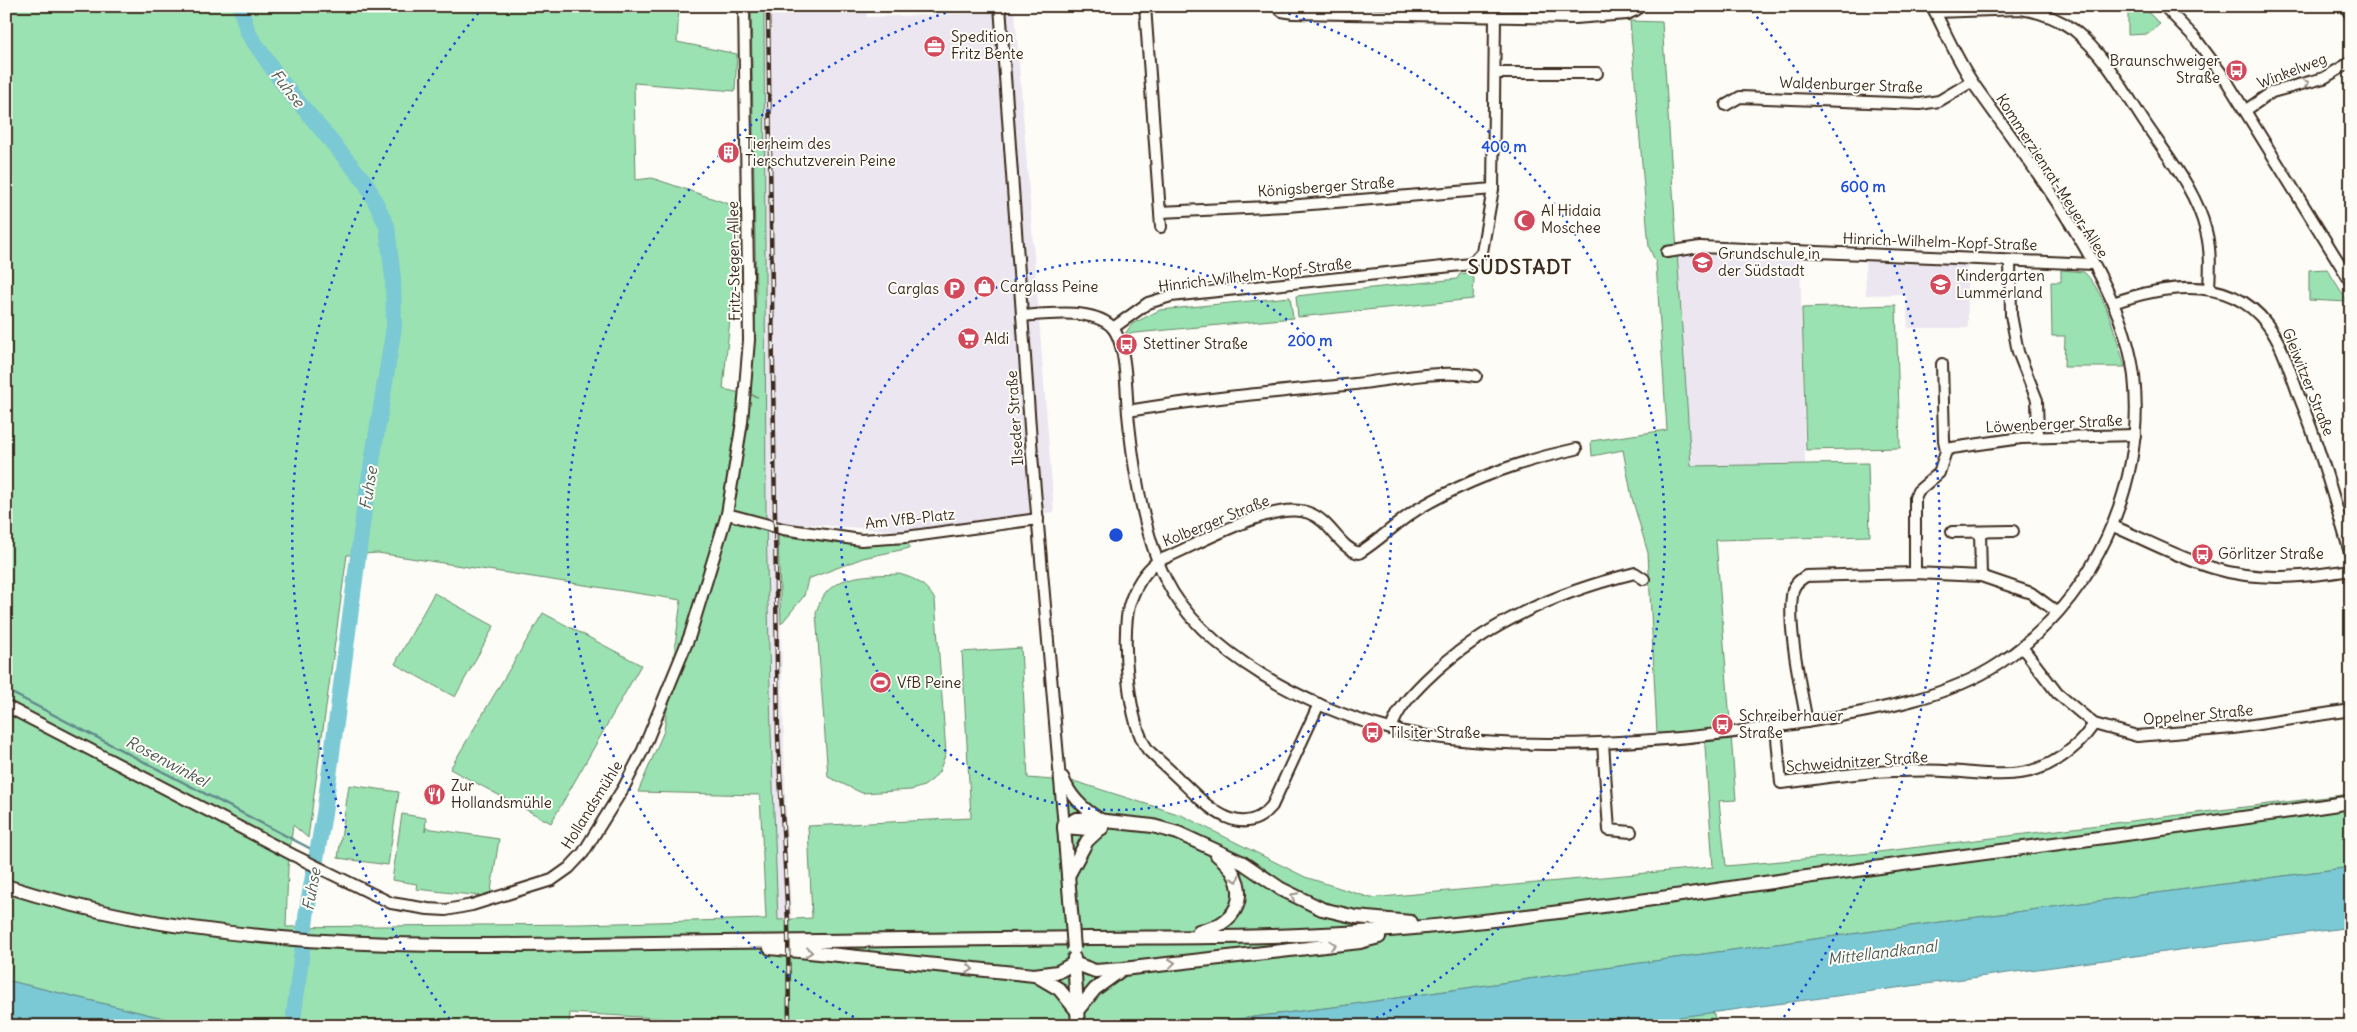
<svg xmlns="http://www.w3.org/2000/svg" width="2357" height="1032" viewBox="0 0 2357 1032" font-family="Delius,sans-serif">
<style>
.built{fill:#ebe6f0}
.green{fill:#9ae2b1;stroke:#6a8668;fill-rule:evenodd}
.water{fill:#7ac9d5;stroke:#61898c}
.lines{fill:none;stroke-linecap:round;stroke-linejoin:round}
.stream{stroke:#61898c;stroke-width:2.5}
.river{stroke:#7ac9d5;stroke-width:16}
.minor-casing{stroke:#3b2a1e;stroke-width:14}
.major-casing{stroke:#3b2a1e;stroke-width:16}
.minor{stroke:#fdfcf7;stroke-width:10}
.major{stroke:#fdfcf7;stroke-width:12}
.rail-casing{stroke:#3b2a1e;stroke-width:4.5}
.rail{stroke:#fdfcf7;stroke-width:2.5;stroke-dasharray:8;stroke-linecap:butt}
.major-bridge-casing{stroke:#3b2a1e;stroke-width:16;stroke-linecap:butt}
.major-bridge{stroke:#fdfcf7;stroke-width:12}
.oneway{stroke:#9c938a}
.ring{fill:none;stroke:#1d4ed8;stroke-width:2.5;stroke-dasharray:2.5 5}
.labels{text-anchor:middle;stroke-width:4;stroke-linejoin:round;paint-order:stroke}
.poi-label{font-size:15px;fill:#3b2a1e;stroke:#fdfcf7;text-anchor:start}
.street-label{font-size:15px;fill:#3b2a1e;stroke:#fdfcf7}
.water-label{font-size:16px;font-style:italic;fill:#4e5a55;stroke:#fdfcf7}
.district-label{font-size:20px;font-weight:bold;letter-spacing:1px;fill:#3b2a1e;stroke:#fdfcf7}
.centre{fill:#1d4ed8;stroke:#fdfcf7;stroke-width:2.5}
.ring-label{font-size:15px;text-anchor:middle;font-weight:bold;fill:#1d4ed8;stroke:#fdfcf7;stroke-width:4;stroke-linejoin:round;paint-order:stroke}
</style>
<rect width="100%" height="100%" fill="#fdfcf7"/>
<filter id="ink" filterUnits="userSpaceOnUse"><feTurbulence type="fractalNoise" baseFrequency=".02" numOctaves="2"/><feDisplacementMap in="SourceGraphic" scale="10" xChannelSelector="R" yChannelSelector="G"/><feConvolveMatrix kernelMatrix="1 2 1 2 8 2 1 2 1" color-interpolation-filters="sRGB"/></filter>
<g filter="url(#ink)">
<!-- built -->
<g class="built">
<path d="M764,6H866L867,17L1015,12L1054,512L900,531L778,522L787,853L792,919L778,920L771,732L766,520Z"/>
<path d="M1677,254L1800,256L1805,464L1691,466Z"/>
<path d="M1865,258L1967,263L1968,328H1908L1906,294L1866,295Z"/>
</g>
<!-- green -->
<g class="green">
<path d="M6,6H679L677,42L737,54L735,91L634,83L636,180L652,178L741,208L723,389L758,397L751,394L756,296L751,6H764L766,520L771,732L778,920L812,918L808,826L971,818L962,652L1021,648L1028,778L1077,782L1181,815L1305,877L1371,898L1713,867L1704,731L1657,734L1648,553L1632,498L1623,450L1592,456L1591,441L1667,430L1656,263L1649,247L1630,21L1662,22L1691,466L1868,463L1870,536L1716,540L1736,800L1719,801L1726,866L1870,853L2351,794V867L1710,953L1341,1006L1183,1026H745V1023L570,1013L569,1026H511L387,1019L369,1026H214L167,1019L6,980ZM378,553L681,600L664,731L638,792L760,795L766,919L581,924L286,927L288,867L293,825L308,838L347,555Z"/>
<path d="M2128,6H2142L2160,24L2148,34L2128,35Z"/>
<path d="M2327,269L2348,302L2309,300V270Z"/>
<path d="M2061,270L2084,272C2106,293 2116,338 2125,367H2064L2065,336H2052L2051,282H2061Z"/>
<path d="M1468,273L1474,278L1473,299L1298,317L1296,296L1457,279L1460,274Z"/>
<path d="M1290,297L1293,318L1125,334L1132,324L1160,310Z"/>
<path d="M1896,305L1900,448L1806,450L1802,308Z"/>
<path d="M778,536L836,543L907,541L910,548L863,558L808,579L804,596L781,624Z"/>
<path d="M899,574C915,578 927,585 935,600L946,753L939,772L932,780L924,786L911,790L862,793L828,777L816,613C827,572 864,576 899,574Z"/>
<path d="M434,593L494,626L455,697L395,664Z"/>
<path d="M543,613L641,665L551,823L450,769Z"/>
<path d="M349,785L399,792L388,865L338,858Z"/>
<path d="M402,814L426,818L425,832L426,828L499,839L490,897L416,889L417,884L392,880Z"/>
<path d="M1713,1012L1718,1026H1612Z"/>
</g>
<!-- water -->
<g class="water">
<path d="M2351,867V927L1612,1026H1183L1341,1006L1710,953Z"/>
<path d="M6,980L167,1019L214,1026H6Z"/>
<path d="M387,1019L511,1026H369Z"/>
</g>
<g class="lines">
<!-- stream -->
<path class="stream" d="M6,690L317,852"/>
<!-- river -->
<path class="river" d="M240,6L248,33L281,81L366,183L387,226L393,279L394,327L364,511L324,814L307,910L294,1014"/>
<defs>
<g id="minor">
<path d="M1000,6L1032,455L1064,827"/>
<path d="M1145,6L1161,227"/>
<path d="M1276,6L1282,11L1293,13L1575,18L1627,14L1636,10L1639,6"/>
<path d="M2164,6L2195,38L2224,77L2351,282"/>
<path d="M2345,6L2351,15"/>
<path d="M1935,12L2021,9C2040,12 2059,19 2074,30C2104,54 2124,91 2145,123C2168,157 2196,190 2206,231C2211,250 2210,269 2209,288"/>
<path d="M1495,73H1597"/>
<path d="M1726,105L1740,97L1920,104L1939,101L1971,82"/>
<path d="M2246,110L2272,92L2324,78L2351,62"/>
<path d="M1160,212L1287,206L1493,189"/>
<path d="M1667,252L1700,247L2093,264"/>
<path d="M2010,261L2011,315L2018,352L2037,400L2038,437"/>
<path d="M2113,303C2164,285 2229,274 2267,324C2283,345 2290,372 2299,396C2320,448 2335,502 2351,556"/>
<path d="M1022,316C1047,314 1092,308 1111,326C1127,342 1126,391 1128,414C1133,465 1143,533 1166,580C1202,653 1311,709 1387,728C1440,741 1493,744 1547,744C1639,744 1728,735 1818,720C1877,710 1950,697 2000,663C2093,600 2146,488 2134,376C2123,280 2030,164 1975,86C1958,62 1946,33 1932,6"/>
<path d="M1113,328L1148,303L1171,296L1471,264L1482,252L1493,189L1495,18"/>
<path d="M1942,364L1944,440L1946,451"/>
<path d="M1128,411C1203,398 1279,392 1355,384C1392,380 1439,369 1476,376"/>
<path d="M727,514L783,529L861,540L906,537L1038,519"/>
<path d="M2113,526C2146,540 2179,558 2213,568C2258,582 2305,577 2351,570"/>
<path d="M1952,532L2013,531"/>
<path d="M1980,532L1981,576"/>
<path d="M1915,573V498L1918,491L1939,473L1946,451L1952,448L2021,438L2135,435"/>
<path d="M2022,647L2057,693L2094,724L2137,736L2233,728L2351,710"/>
<path d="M1319,704L1272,806C1240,844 1203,802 1179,779C1169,769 1158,760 1148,750C1128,723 1121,638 1129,606C1134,589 1144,572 1158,561C1194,547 1273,499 1309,513C1331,521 1339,548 1359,553C1380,540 1397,522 1418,509C1468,479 1520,461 1576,449"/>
<path d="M6,706L293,855L391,903L428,909L446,910L472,905L552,880L569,868L583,853L624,787L643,750L690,635L727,514L742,422L749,340L744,6"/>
<path d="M1807,722C1801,689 1786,622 1793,590C1795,583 1800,580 1806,576L1915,573L1981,576L2031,593L2057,612"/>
<path d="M1776,727L1781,783C1818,779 1857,772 1894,771C1911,771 1927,770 1944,771C1994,773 2031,785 2074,747C2082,741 2088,732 2094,724"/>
<path d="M1391,729C1398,708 1410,696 1426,680C1484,623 1558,592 1635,573L1644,579"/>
<path d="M1603,743L1609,830L1631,832"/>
<path d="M1063,777C1070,796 1083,809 1101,819"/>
</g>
<g id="major">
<path d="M1064,827L1076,819H1087L1153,826L1178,833L1243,863L1281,889L1322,909L1356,917L1411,922"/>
<path d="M1064,827L1072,923"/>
<path d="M1064,827L1088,829L1102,828"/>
<path d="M1068,876L1087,841L1101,828"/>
<path d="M6,886C240,961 482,944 723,942C846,941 968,939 1091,938C1186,937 1281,938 1375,931C1517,921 1658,898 1799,878C1983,853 2167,830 2351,802"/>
<path d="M1199,931C1245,924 1252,882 1217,855"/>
<path d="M770,948L1034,975L1058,972L1074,963"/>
<path d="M1074,958L1078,1026"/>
<path d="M1074,963L1095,971L1123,969L1360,942L1379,937"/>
<path d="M1037,976L1059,989L1077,1011"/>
<path d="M1077,1011L1095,989L1120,971"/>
</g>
</defs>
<!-- minor casing -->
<use href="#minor" class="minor-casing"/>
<!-- major casing -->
<use href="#major" class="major-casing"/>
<!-- minor -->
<use href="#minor" class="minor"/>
<!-- major -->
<use href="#major" class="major"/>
<defs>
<path id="rail" d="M768,6L778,736L788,922L789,1026"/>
</defs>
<!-- rail casing -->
<use href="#rail" class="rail-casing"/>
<!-- rail -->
<use href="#rail" class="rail"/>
<defs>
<path id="major-bridge" d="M1072,923L1074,949"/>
</defs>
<!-- major-bridge casing -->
<use href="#major-bridge" class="major-bridge-casing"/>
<!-- major-bridge -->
<use href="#major-bridge" class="major-bridge"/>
</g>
<!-- one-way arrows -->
<defs><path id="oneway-chevron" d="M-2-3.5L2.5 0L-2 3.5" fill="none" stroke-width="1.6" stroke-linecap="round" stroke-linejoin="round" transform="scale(1.25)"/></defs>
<g class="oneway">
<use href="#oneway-chevron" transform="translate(2306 83) rotate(-16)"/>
<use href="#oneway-chevron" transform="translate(1236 879) rotate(68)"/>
<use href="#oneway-chevron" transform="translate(1294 896) rotate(-152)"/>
<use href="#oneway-chevron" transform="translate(1333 945) rotate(-7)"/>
<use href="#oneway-chevron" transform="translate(809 952) rotate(6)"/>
<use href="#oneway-chevron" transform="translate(1172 963) rotate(-7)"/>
<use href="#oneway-chevron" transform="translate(970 969) rotate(6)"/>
</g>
</g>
<!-- distance rings -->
<g class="ring">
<circle cx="1116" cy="535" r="275"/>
<path d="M867 1024A549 549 0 0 1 965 7M1267 7A549 549 0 0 1 1365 1024"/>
<path d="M454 1025A824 824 0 0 1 480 11M1752 11A824 824 0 0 1 1778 1025"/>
</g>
<!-- icons -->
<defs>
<symbol id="office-disc" viewBox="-11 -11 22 22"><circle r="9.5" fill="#d1495b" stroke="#fdfcf7"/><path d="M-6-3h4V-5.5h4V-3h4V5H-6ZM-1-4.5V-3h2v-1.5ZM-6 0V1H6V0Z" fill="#fff"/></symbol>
<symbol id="bus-disc" viewBox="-11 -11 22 22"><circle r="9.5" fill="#d1495b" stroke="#fdfcf7"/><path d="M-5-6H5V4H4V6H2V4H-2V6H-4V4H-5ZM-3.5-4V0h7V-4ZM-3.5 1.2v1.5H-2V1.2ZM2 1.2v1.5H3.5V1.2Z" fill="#fff"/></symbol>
<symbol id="building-disc" viewBox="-11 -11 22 22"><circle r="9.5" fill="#d1495b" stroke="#fdfcf7"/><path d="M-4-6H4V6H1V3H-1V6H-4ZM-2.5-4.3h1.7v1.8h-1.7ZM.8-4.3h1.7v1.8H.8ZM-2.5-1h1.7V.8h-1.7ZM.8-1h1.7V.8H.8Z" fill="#fff"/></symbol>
<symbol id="mosque-disc" viewBox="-11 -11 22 22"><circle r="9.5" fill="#d1495b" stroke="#fdfcf7"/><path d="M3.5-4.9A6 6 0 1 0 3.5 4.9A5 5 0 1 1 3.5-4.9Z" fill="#fff"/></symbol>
<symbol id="school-disc" viewBox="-11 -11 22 22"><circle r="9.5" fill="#d1495b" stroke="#fdfcf7"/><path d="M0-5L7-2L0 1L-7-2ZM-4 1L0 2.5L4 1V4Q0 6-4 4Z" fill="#fff"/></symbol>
<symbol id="shop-disc" viewBox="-11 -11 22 22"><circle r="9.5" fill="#d1495b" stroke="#fdfcf7"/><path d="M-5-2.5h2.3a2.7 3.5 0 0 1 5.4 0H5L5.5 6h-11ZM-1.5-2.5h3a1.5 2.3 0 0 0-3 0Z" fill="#fff"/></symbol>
<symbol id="parking-disc" viewBox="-11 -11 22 22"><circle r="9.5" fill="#d1495b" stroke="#fdfcf7"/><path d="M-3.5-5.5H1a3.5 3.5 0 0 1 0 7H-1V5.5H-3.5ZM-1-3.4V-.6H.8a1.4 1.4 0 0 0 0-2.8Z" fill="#fff"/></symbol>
<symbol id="supermarket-disc" viewBox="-11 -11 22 22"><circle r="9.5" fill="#d1495b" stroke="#fdfcf7"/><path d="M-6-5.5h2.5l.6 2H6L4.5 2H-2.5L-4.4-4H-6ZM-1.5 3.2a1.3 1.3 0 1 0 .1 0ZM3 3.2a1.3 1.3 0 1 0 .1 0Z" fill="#fff"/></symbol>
<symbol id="stadium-disc" viewBox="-11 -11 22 22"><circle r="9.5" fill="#d1495b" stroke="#fdfcf7"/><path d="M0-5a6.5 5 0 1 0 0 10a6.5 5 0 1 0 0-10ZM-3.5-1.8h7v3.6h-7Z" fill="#fff"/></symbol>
<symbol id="restaurant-disc" viewBox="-11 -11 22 22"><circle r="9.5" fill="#d1495b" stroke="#fdfcf7"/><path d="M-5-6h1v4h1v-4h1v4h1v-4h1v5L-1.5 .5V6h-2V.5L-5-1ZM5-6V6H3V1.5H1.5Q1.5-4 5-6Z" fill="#fff"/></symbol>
</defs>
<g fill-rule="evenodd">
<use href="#office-disc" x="922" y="34" width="25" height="25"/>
<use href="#bus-disc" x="2224" y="58" width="25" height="25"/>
<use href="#building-disc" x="716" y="140" width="25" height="25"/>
<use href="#mosque-disc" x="1512" y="208" width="25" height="25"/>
<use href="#school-disc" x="1690" y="250" width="25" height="25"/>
<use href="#school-disc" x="1928" y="272" width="25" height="25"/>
<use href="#shop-disc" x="972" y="274" width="25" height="25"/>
<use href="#parking-disc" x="942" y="276" width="25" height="25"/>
<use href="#supermarket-disc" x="956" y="326" width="25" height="25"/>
<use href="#bus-disc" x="1114" y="332" width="25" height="25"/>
<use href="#bus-disc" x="2190" y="542" width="25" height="25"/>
<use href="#stadium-disc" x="868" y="670" width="25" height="25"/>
<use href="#bus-disc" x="1710" y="712" width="25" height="25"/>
<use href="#bus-disc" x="1360" y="720" width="25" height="25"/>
<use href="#restaurant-disc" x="422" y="782" width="25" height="25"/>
</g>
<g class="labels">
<!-- poi labels -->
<g class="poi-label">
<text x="951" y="42">Spedition<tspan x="951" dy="17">Fritz Bente</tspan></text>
<text x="2220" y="66" text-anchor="end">Braunschweiger<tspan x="2220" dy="17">Straße</tspan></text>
<text x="745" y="149">Tierheim des<tspan x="745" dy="17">Tierschutzverein Peine</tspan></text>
<text x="1541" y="216">Al Hidaia<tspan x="1541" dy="17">Moschee</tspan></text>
<text x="1718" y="259">Grundschule in<tspan x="1718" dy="17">der Südstadt</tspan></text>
<text x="1956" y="281">Kindergarten<tspan x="1956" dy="17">Lummerland</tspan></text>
<text x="1000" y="292">Carglass Peine</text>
<text x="939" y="294" text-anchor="end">Carglas</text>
<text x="984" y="344">Aldi</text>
<text x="1143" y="349">Stettiner Straße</text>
<text x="2218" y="559">Görlitzer Straße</text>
<text x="897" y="688">VfB Peine</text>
<text x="1739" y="721">Schreiberhauer<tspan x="1739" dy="17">Straße</tspan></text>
<text x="1389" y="738">Tilsiter Straße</text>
<text x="451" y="791">Zur<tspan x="451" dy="17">Hollandsmühle</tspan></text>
</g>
<!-- street labels -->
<g class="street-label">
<text transform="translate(2292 71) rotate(-21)" y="5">Winkelweg</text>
<text transform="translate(1851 85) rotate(2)" y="5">Waldenburger Straße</text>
<text transform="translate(2052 176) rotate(57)" y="5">Kommerzienrat-Meyer-Allee</text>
<text transform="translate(1326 187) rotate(-4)" y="5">Königsberger Straße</text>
<text transform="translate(1940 242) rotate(2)" y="5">Hinrich-Wilhelm-Kopf-Straße</text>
<text transform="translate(734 261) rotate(-91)" y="5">Fritz-Stegen-Allee</text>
<text transform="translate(1255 275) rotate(-7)" y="5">Hinrich-Wilhelm-Kopf-Straße</text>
<text transform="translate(2308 382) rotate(68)" y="5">Gleiwitzer Straße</text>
<text transform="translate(1015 418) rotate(-94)" y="5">Ilseder Straße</text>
<text transform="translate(2054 424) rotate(-3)" y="5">Löwenberger Straße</text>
<text transform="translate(910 519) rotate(-6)" y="5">Am VfB-Platz</text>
<text transform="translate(1216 521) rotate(-22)" y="5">Kolberger Straße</text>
<text transform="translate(2198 715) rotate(-5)" y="5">Oppelner Straße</text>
<text transform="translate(1857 762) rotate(-4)" y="5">Schweidnitzer Straße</text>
<text transform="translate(592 805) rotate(-58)" y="5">Hollandsmühle</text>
</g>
<!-- water labels -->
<g class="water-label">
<text transform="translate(288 88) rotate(52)" y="6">Fuhse</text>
<text transform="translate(368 488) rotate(-81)" y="6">Fuhse</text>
<text transform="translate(167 761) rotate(28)" y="6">Rosenwinkel</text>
<text transform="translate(311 889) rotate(-80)" y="6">Fuhse</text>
<text transform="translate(1882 952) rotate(-7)" y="6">Mittellandkanal</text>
</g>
<!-- district labels -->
<g class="district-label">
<text x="1520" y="274">SÜDSTADT</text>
</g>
</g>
<circle cx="1116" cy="535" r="8" class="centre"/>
<g class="ring-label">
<text x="1504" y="152">400 m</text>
<text x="1863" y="192">600 m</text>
<text x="1310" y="346">200 m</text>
</g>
<!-- margin -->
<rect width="2357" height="1032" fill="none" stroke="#fdfcf7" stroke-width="25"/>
<rect x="12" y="12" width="2332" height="1007" fill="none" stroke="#3b2a1e" stroke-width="2" filter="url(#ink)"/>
</svg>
